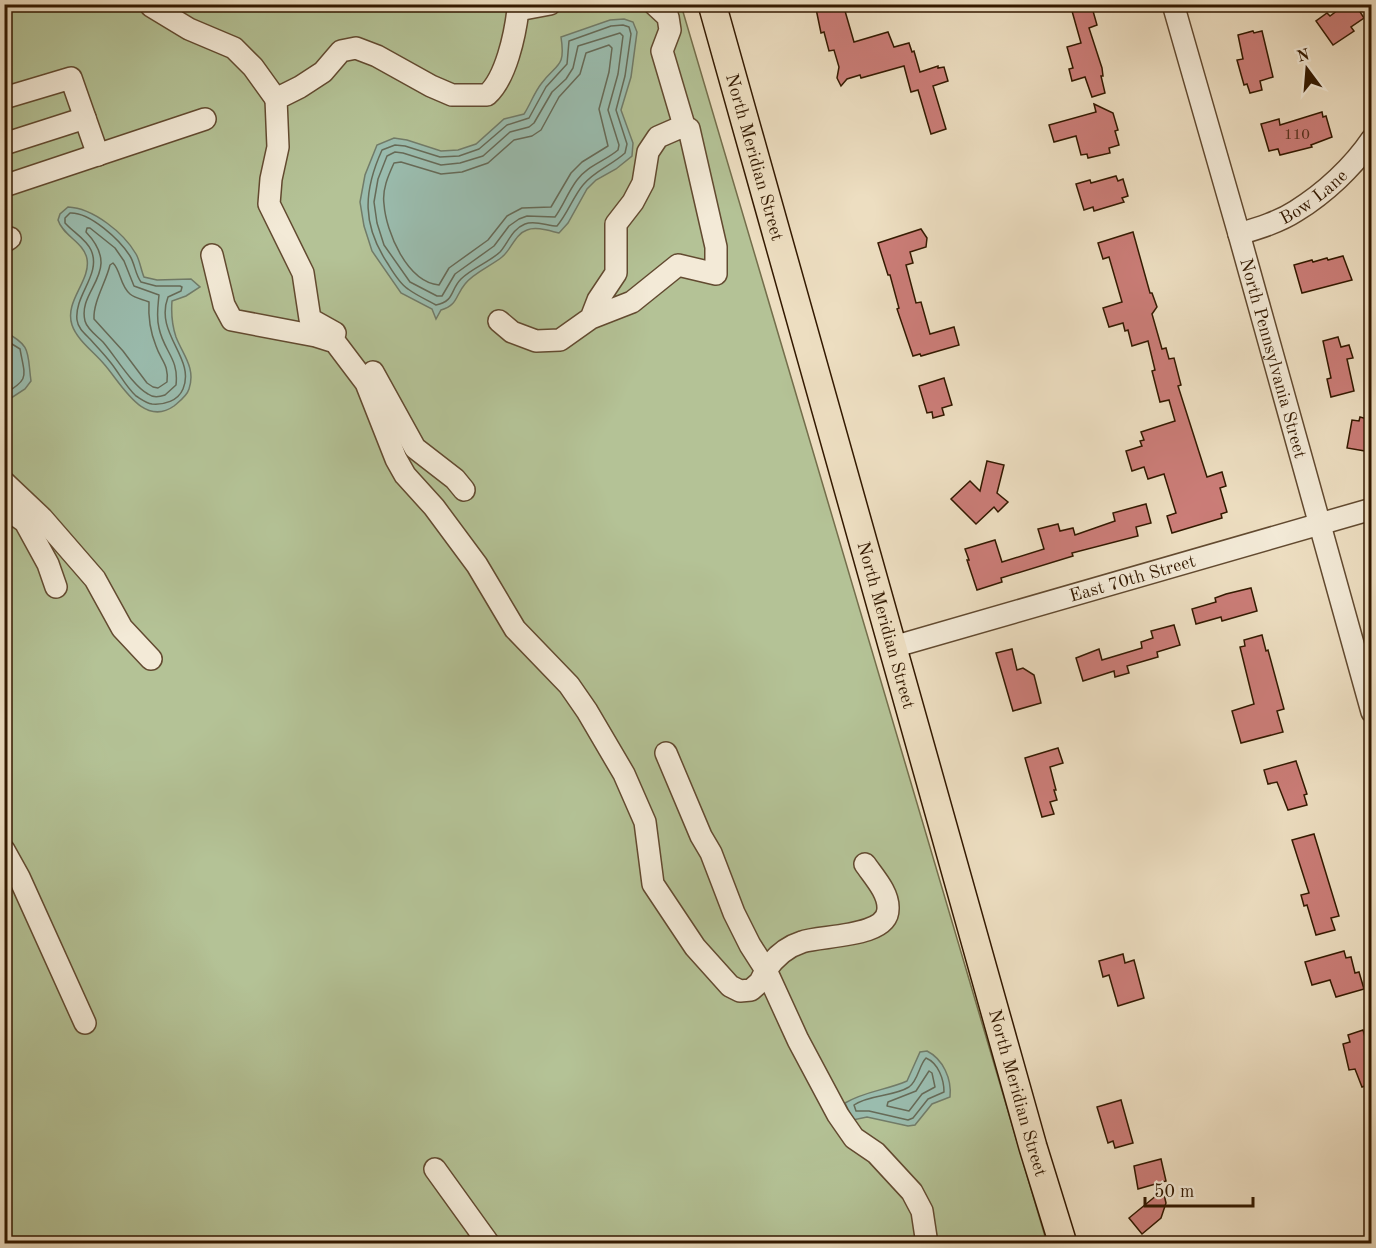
<svg xmlns="http://www.w3.org/2000/svg" width="1376" height="1248" viewBox="0 0 1376 1248" font-family="'Old Standard TT',serif">
<style>
.green{fill:#b4c296;stroke:#746e4b;stroke-width:1.5}
.water{fill:#9abcae;stroke:#717b68;stroke-width:1.5}
.lines{fill:none;stroke-linecap:round;stroke-linejoin:round}
.shore{stroke:#666a57;stroke-width:1.5}
.building{fill:#cb7d78;stroke:#331900;stroke-width:1.5}
.minor-casing{stroke:#624a30;stroke-width:24}
.major-casing{stroke:#331900;stroke-width:30}
.minor{stroke:#f3ead7;stroke-width:21}
.major{stroke:#eddec1;stroke-width:27}
.labels{text-anchor:middle;stroke-width:4.5;stroke-linejoin:round;paint-order:stroke}
.number-label{font-size:15px;fill:#59321e}
.street-label{font-size:18px;fill:#331900;stroke:#f3ead7}
</style>
<rect width="100%" height="100%" fill="#eddec1"/>
<filter id="stains"><feTurbulence type="fractalNoise" baseFrequency=".00333" numOctaves="4"/><feColorMatrix values="0 0 0 0 .2 0 0 0 0 .09 0 0 0 0 .02 0 0 0 .5 -.17"/></filter>
<radialGradient id="worn" r=".72"><stop offset=".6" stop-color="#630" stop-opacity="0"/><stop offset="1" stop-color="#630" stop-opacity=".3"/></radialGradient>
<!-- green -->
<path class="green" d="M5,5H681L1047,1243L5,1244Z"/>
<!-- water -->
<g class="water">
<path d="M624,19L633,22L637,32L631,77L621,110L633,143L632,156L616,169L596,180L587,189L568,223L559,233C550,231 536,226 527,230C515,234 511,250 502,257C491,266 473,273 465,284C455,296 458,305 441,310L436,319L432,309L401,293L372,251L364,226L360,202L365,175L377,145L394,138L407,140L441,151L458,150L476,144L504,119L524,114C530,105 534,93 541,84C556,63 566,69 561,37L610,20Z"/>
<path d="M68,207C93,208 124,233 136,254C140,261 141,270 144,277L157,280L191,279L200,287L186,296L172,301C171,314 172,325 176,337C183,355 196,368 189,389C187,396 180,401 174,406C143,428 121,383 104,364C94,352 77,340 72,325C64,301 91,281 87,259C84,242 63,236 58,220L60,214Z"/>
<path d="M5,332C32,346 27,352 31,381L25,389L5,402Z"/>
<path d="M927,1051C943,1059 952,1079 950,1097L932,1104L915,1125L908,1126L867,1117L853,1120L845,1103C865,1091 887,1090 907,1081L920,1052Z"/>
</g>
<g class="lines">
<!-- shore -->
<g class="shore">
<path d="M623,25L629,27L631,34L625,76L616,110L627,144L625,153C612,165 594,171 583,185C573,197 568,213 557,226C548,226 535,220 525,224C512,229 508,243 500,252C488,263 472,268 461,279C450,290 455,301 436,305C427,300 416,295 408,289C400,284 393,272 388,264C362,225 363,192 382,150L395,145L405,146L440,157L459,156L479,149L507,125L529,118L546,87L567,64L569,41L611,26Z"/>
<path d="M620,33L623,36L618,74L608,110L619,145L618,150C605,161 587,166 577,180C568,192 563,206 555,217L527,216L519,219L509,226L494,246L455,274L442,296H437L410,282L384,245L377,223L374,202L378,179L387,156L395,152L403,153L441,165L460,163L483,156L510,132L529,127L534,123L552,92L566,79L573,68L578,46Z"/>
<path d="M609,45L612,48L609,72L599,109L608,146L582,162L571,173L551,207L522,208L507,216L488,240L449,268L439,285C407,282 386,232 384,204C382,190 388,176 394,163L401,162L441,174L462,172L488,163L514,140L532,136L541,130L559,97L580,74L586,53Z"/>
<path d="M70,213C90,212 120,240 130,256C135,264 135,274 141,282L156,286H180L182,287L181,291L168,297C154,334 196,358 183,389C178,401 164,405 152,404C146,403 141,399 136,396C126,387 119,373 111,363C104,354 97,347 90,339C84,333 78,328 77,320C74,295 102,274 91,250C86,239 73,232 65,223V218Z"/>
<path d="M87,228H90L115,248L124,261L134,286L159,295C158,306 156,317 159,328C164,352 179,358 176,385L165,395C159,397 153,398 148,394C133,386 115,356 103,342C97,336 87,329 85,321C77,289 124,272 86,232Z"/>
<path d="M113,263C121,271 120,286 130,294C136,299 143,299 149,302C148,318 150,331 156,346C161,361 169,364 167,382L158,388L153,387L147,383L123,351L94,319C93,302 106,282 110,265Z"/>
<path d="M4,339L20,349C25,377 30,379 4,394"/>
<path d="M926,1058C938,1063 944,1079 944,1092L928,1099L913,1118L908,1120L869,1111H856L854,1105C870,1094 893,1097 909,1087C918,1081 919,1065 926,1058Z"/>
<path d="M929,1071L932,1073L935,1087L922,1094L909,1111L887,1106L888,1102L916,1091Z"/>
</g>
</g>
<!-- building -->
<g class="building">
<path d="M815,4H843L854,42L888,32L894,47L909,43L912,52L914,51L920,72L938,66V68L944,67L948,81L933,86L946,129L931,134L918,90L911,92L904,66L861,78L860,75L847,79L841,86L837,78L839,67L834,50L829,51L824,32L821,33Z"/>
<path d="M1070,4H1091L1097,25L1089,28L1102,68L1103,76H1101L1105,93L1092,97L1085,77L1072,81L1069,69L1073,68L1067,47L1081,43Z"/>
<path d="M1346,4H1355L1364,18L1351,27L1354,31L1333,45L1316,21L1327,13L1330,16Z"/>
<path d="M1253,31L1254,33L1262,31L1273,77L1260,81L1262,90L1250,93L1247,84L1244,85L1237,60L1243,59L1238,35Z"/>
<path d="M1094,104L1113,113L1118,130L1115,131L1119,145L1109,148L1110,153L1088,158L1087,154L1081,155L1076,136L1054,142L1049,125L1096,112Z"/>
<path d="M1322,112L1323,117L1326,116L1332,137L1311,145L1312,147L1280,155L1278,149L1269,151L1261,124L1279,119L1280,125Z"/>
<path d="M1116,176L1118,181L1123,179L1128,196L1122,198L1124,202L1094,211L1093,207L1084,210L1076,184L1090,180L1091,183Z"/>
<path d="M921,229L927,238L926,247L910,252L913,263L906,265L916,303L921,302L930,334L954,327L959,345L921,356L920,354L913,356L897,309L899,308L890,275H888L878,243Z"/>
<path d="M1133,232L1150,293H1152L1157,307L1152,314L1162,349L1166,348L1169,359L1174,358L1181,385L1178,386L1207,477L1222,472L1226,486L1220,488L1227,512L1221,514L1222,518L1172,533L1167,516L1176,513L1164,474L1148,479L1144,467L1132,471L1126,451L1142,446L1140,441L1144,440L1141,432L1175,421L1169,400L1160,402L1152,371L1155,370L1148,341L1132,346L1128,330L1125,331L1123,323L1109,327L1103,308L1122,302L1109,257L1103,259L1098,243Z"/>
<path d="M1343,256L1352,280L1302,293L1294,265L1312,260L1313,262L1327,258L1328,260Z"/>
<path d="M1338,337L1341,347L1349,345L1353,358L1347,359L1354,391L1331,397L1327,379L1331,378L1323,341Z"/>
<path d="M944,378L952,405L942,408L944,415L933,418L932,412L927,413L919,386Z"/>
<path d="M1360,417L1371,420V452L1347,448L1352,420L1359,421Z"/>
<path d="M987,461L1004,465L997,493L1008,502L998,512L994,507L976,524L951,499L970,481L980,491Z"/>
<path d="M1146,504L1151,523L1136,527L1138,536L1072,553L1073,556L1001,578L1002,582L977,590L967,560H969L965,549L995,540L1002,562L1044,549L1038,529L1058,524L1060,531L1073,528L1075,535L1115,521L1113,513Z"/>
<path d="M1251,588L1257,611L1222,621L1221,617L1196,624L1192,609L1216,602L1215,598L1226,594Z"/>
<path d="M1174,625L1180,645L1157,652L1158,657L1127,666L1129,673L1115,677L1114,671L1083,681L1076,658L1099,649L1102,660L1142,648L1141,642L1153,638L1151,631Z"/>
<path d="M1262,635L1266,651L1268,650L1284,709L1277,711L1283,732L1241,743L1232,711L1254,704L1240,647L1245,646L1244,640Z"/>
<path d="M1012,649L1017,670L1023,668L1034,675L1041,703L1013,711L996,653Z"/>
<path d="M1058,748L1063,763L1050,767L1056,790H1054L1057,800L1050,802L1054,814L1042,817L1025,758Z"/>
<path d="M1296,761L1307,794L1304,795L1307,805L1288,810L1277,782L1268,784L1264,770Z"/>
<path d="M1314,834L1339,916L1331,918L1335,930L1316,935L1307,905L1304,906L1301,895L1309,893L1292,840Z"/>
<path d="M1344,951L1346,958L1351,957L1355,973L1359,972L1364,989L1336,997L1330,980L1312,985L1305,962Z"/>
<path d="M1123,954L1125,963L1134,960L1144,998L1118,1006L1109,975L1103,977L1099,961Z"/>
<path d="M1363,1030L1369,1051L1371,1050V1084L1362,1087L1355,1069L1349,1070L1343,1044L1350,1042L1348,1035Z"/>
<path d="M1121,1100L1133,1143L1115,1148L1113,1141L1108,1143L1097,1107Z"/>
<path d="M1161,1159L1166,1181L1138,1189L1134,1166Z"/>
<path d="M1163,1190L1166,1203L1161,1218L1142,1234L1129,1218Z"/>
</g>
<g class="lines">
<defs>
<g id="minor">
<path d="M517,4L518,10L550,4"/>
<path d="M654,4L668,17L670,30L662,51L683,122L681,127"/>
<path id="s1" d="M1173,4L1239,234L1372,712"/>
<path d="M151,6L189,29L234,48L253,67L276,99"/>
<path d="M4,98L71,78L98,155"/>
<path d="M4,144L85,118"/>
<path d="M4,186L205,119"/>
<path id="s2" d="M1239,234C1259,228 1279,222 1296,211C1325,193 1353,167 1372,139"/>
<path d="M4,242L10,238"/>
<path d="M212,255L224,305L232,320L316,336L335,342L366,383L396,459L405,475L434,507L477,565L515,629L569,685L587,711L624,774L645,822L653,884L695,947L730,986L740,991L751,990L760,982L766,970L750,945L734,913L711,853L701,836L666,753"/>
<path d="M499,321L512,332L536,341L560,340L591,318L632,302L678,265L716,274V247L689,129L681,127L658,137L648,152L643,183L633,202L616,224V273L598,300L591,318"/>
<path d="M335,333L310,319L303,273L269,204L271,179L278,147L276,99L300,87L323,72L341,51L356,48L377,56L431,86L452,95H487C506,78 515,35 518,10"/>
<path d="M373,372L415,448L455,479L464,490"/>
<path d="M4,482L42,518L95,579L122,628L151,659"/>
<path d="M4,507L25,522L48,564L56,587"/>
<path id="s3" d="M893,647L1372,509"/>
<path d="M4,850L19,877L85,1023"/>
<path d="M865,864C874,877 889,893 888,909C888,938 821,935 802,942C786,947 775,957 766,970L798,1040L838,1115L854,1138L876,1153L912,1192L922,1211L927,1244"/>
<path d="M435,1169L489,1244"/>
</g>
<g id="major">
<path id="s4" d="M712,4L1033,1147L1063,1244"/>
</g>
</defs>
<!-- minor casing -->
<use href="#minor" class="minor-casing"/>
<!-- major casing -->
<use href="#major" class="major-casing"/>
<!-- minor -->
<use href="#minor" class="minor"/>
<!-- major -->
<use href="#major" class="major"/>
</g>
<g class="labels">
<!-- number labels -->
<g class="number-label">
<text x="1297" y="139">110</text>
</g>
<!-- street labels -->
<g class="street-label">
<text dy="6" stroke="none"><textPath href="#s4" startOffset="159">North Meridian Street</textPath></text>
<text dy="6" stroke="none"><textPath href="#s2" startOffset="84">Bow Lane</textPath></text>
<text dy="6" stroke="none"><textPath href="#s1" startOffset="368">North Pennsylvania Street</textPath></text>
<text dy="6" stroke="none"><textPath href="#s3" startOffset="249">East 70th Street</textPath></text>
<text dy="6" stroke="none"><textPath href="#s4" startOffset="645">North Meridian Street</textPath></text>
<text dy="6" stroke="none"><textPath href="#s4" startOffset="1131">North Meridian Street</textPath></text>
</g>
</g>
<!-- margin -->
<rect width="1376" height="1248" fill="none" stroke="#eddec1" stroke-width="24"/>
<rect x="6" y="6" width="1364" height="1236" fill="none" stroke="#331900" stroke-width="3"/>
<rect x="12" y="12" width="1352" height="1224" fill="none" stroke="#331900" stroke-width="1.5"/>
<!-- north arrow -->
<g transform="translate(1307 69) rotate(344)" stroke="#f3ead7" stroke-width="4.5" paint-order="stroke">
<path d="M0-4.5L10 22L0 15L-10 22Z" fill="#331900"/>
<text y="-9" font-size="16" font-weight="bold" text-anchor="middle" fill="#331900">N</text>
</g>
<!-- scale -->
<path d="M1145 1197v9h108v-9" fill="none" stroke="#331900" stroke-width="3"/>
<text x="1154" y="1197" font-size="18" fill="#331900" stroke="#f3ead7" stroke-width="4.5" paint-order="stroke">50 m</text>
<rect width="100%" height="100%" filter="url(#stains)"/>
<rect width="100%" height="100%" fill="url(#worn)"/>
</svg>
